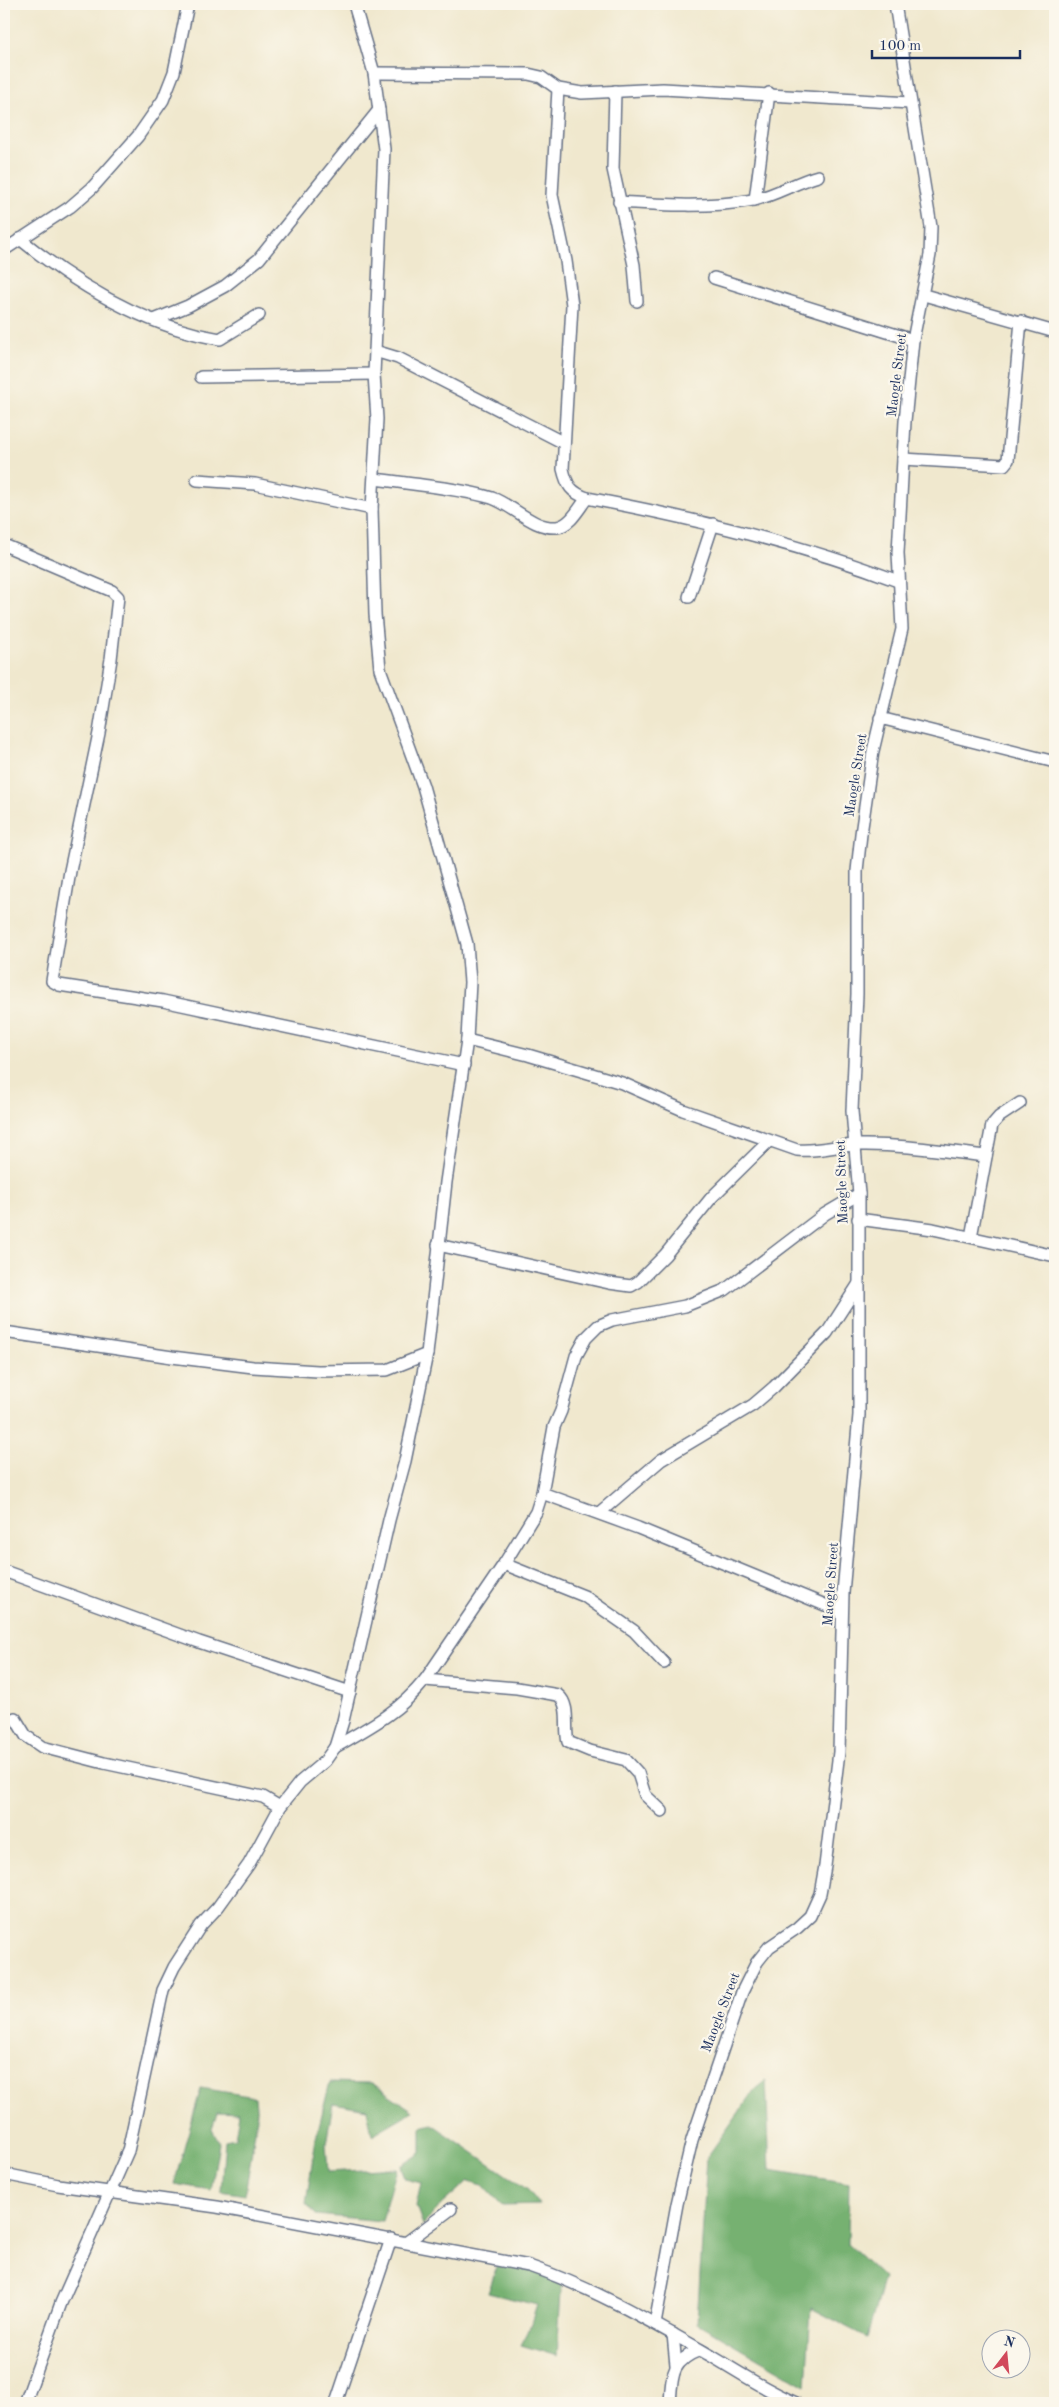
<svg xmlns="http://www.w3.org/2000/svg" width="1059" height="2407" viewBox="0 0 1059 2407" font-family="'Old Standard TT',serif">
<style>
.forest{fill:#76b171;stroke:#487068}
.lines{fill:none;stroke-linecap:round;stroke-linejoin:round}
.minor-casing{stroke:#667085;stroke-width:14}
.minor{stroke:#fff;stroke-width:11}
.labels{text-anchor:middle;stroke-width:4.5;stroke-linejoin:round;paint-order:stroke}
.street-label{font-size:14px;fill:#1b2f5e;stroke:#fbf7ec}
</style>
<rect width="100%" height="100%" fill="#fbf7ec"/>
<filter id="ink" filterUnits="userSpaceOnUse"><feTurbulence type="fractalNoise" baseFrequency=".02" numOctaves="2"/><feDisplacementMap in="SourceGraphic" scale="10" xChannelSelector="R" yChannelSelector="G"/><feConvolveMatrix kernelMatrix="1 2 1 2 8 2 1 2 1" color-interpolation-filters="sRGB"/></filter>
<filter id="wash" filterUnits="userSpaceOnUse"><feTurbulence type="fractalNoise" baseFrequency=".0096" numOctaves="4" result="noise"/><feDisplacementMap in="SourceGraphic" scale="20" xChannelSelector="R" yChannelSelector="G"/><feGaussianBlur stdDeviation="1.12" result="paint"/><feColorMatrix in="noise" values="0 0 0 0 0 0 0 0 0 0 0 0 0 0 0 0 0 1.4 0 .05"/><feComposite in="paint" operator="in"/></filter>
<g filter="url(#wash)">
<rect width="100%" height="100%" fill="#f0e8ce"/>
<!-- forest -->
<g class="forest">
<path d="M766,2081L770,2170L849,2183L848,2244L884,2278L867,2337L811,2308L806,2386L697,2323L707,2157L755,2090Z"/>
<path d="M330,2082L372,2083L413,2111L372,2135L367,2109L333,2103L326,2144L328,2172L397,2168L382,2221L316,2215L306,2203L316,2138Z"/>
<path d="M201,2088L255,2097L257,2118L245,2195L221,2191L225,2140L235,2138L239,2113L217,2112L212,2129L219,2143L211,2190L174,2184Z"/>
<path d="M432,2124L528,2190L540,2205L503,2206L483,2185L468,2181L442,2204L423,2225L416,2206L421,2183L405,2179L401,2166L421,2153V2127Z"/>
<path d="M500,2258L562,2275L557,2356L521,2345L528,2332L537,2305L488,2293Z"/>
</g>
</g>
<g filter="url(#ink)">
<g class="lines">
<defs>
<g id="minor">
<path d="M374,73L528,74L541,77L558,89L582,93L663,89L910,103"/>
<path d="M558,89L552,195L566,261L572,305L563,469C567,486 571,492 587,498C693,518 798,543 898,581"/>
<path d="M615,91L613,169L634,265L637,301"/>
<path d="M755,200L769,93"/>
<path d="M619,202C663,205 710,208 753,200C774,196 796,182 818,176"/>
<path d="M20,239C78,286 146,327 220,339L259,315"/>
<path d="M4,250L70,207L92,188L138,136L163,100L174,72L188,4"/>
<path d="M714,278L913,340"/>
<path d="M924,295L1055,332"/>
<path d="M154,320L188,306L225,286L259,259L379,110"/>
<path d="M375,351L398,358L564,443"/>
<path d="M201,377L374,374"/>
<path d="M903,459L1004,465L1008,460L1021,321"/>
<path d="M375,479C410,484 459,488 492,498C514,506 533,529 557,527C571,525 579,508 587,498"/>
<path d="M197,480L255,484L372,509"/>
<path d="M4,545L112,591L118,597L111,659L99,733L70,871L52,981L59,985L163,1001L464,1065"/>
<path d="M689,597L713,524"/>
<path d="M880,718L1055,762"/>
<path d="M467,1040L528,1055L622,1083L683,1110L797,1150C817,1152 837,1145 858,1145C901,1144 943,1151 986,1156"/>
<path d="M858,1219L933,1229L1055,1256"/>
<path d="M971,1237L992,1125L999,1117L1020,1103"/>
<path d="M438,1245L609,1283L631,1286L638,1282L665,1255L712,1197L769,1141"/>
<path d="M4,1332L172,1357L253,1367L318,1371L387,1370L427,1354"/>
<path d="M542,1493L638,1528L842,1612"/>
<path d="M599,1513L661,1460L753,1405L774,1387L827,1333L858,1285"/>
<path d="M504,1564L584,1596L634,1631L664,1663"/>
<path d="M4,1571L199,1642L350,1692"/>
<path d="M425,1680L517,1688L558,1695C571,1705 564,1728 568,1742L590,1751L626,1760L638,1773L645,1795L662,1811"/>
<path d="M15,1718L26,1736L42,1747L104,1763L263,1797L280,1807"/>
<path d="M335,1747C370,1727 399,1712 425,1680L504,1564L536,1512L542,1493L554,1427L561,1411L576,1356L586,1338L598,1326L612,1320L685,1306L725,1290L825,1214L859,1194"/>
<path d="M4,2174L58,2185L217,2207L529,2266C596,2289 652,2322 713,2357C740,2373 767,2391 796,2403"/>
<path d="M407,2242L451,2209"/>
<path d="M655,2324L677,2204L692,2140L742,1992L757,1962L769,1947L797,1928L810,1916L820,1894L825,1866L839,1752L843,1593L859,1415V1194L852,1111L857,994V871L861,834L873,751L902,629L898,553L905,421L913,340L930,255L931,227L895,4"/>
<path d="M673,2334L676,2365"/>
<path d="M25,2403L61,2303L128,2151L163,1990L174,1967L201,1925L218,1907L249,1864L280,1807L300,1782L325,1761L335,1747L343,1721L389,1520L405,1461L427,1354L446,1182L467,1040L470,982L467,944L423,786L380,669L375,614L372,509L377,419L374,374L384,149L374,73L354,4"/>
<path d="M336,2403L391,2239"/>
<path d="M670,2403C672,2375 671,2361 700,2350"/>
</g>
</defs>
<!-- minor casing -->
<use href="#minor" class="minor-casing"/>
<!-- minor -->
<use href="#minor" class="minor"/>
</g>
</g>
<g class="labels">
<!-- street labels -->
<g class="street-label">
<text transform="translate(896 375) rotate(-83)" y="5">Maogle Street</text>
<text transform="translate(855 775) rotate(-81)" y="5">Maogle Street</text>
<text transform="translate(841 1182) rotate(-92)" y="5">Maogle Street</text>
<text transform="translate(830 1584) rotate(-86)" y="5">Maogle Street</text>
<text transform="translate(720 2012) rotate(-69)" y="5">Maogle Street</text>
</g>
</g>
<!-- margin -->
<rect width="1059" height="2407" fill="none" stroke="#fbf7ec" stroke-width="20"/>
<!-- north arrow -->
<g transform="translate(1006 2354) rotate(16)"><circle r="24" fill="#fbf7ec" stroke="#a1a7b3"/>
<path d="M0-4L9 19L0 12L-9 19Z" fill="#d1495b"/>
<text y="-8" font-size="14" font-weight="bold" text-anchor="middle" fill="#1b2f5e">N</text>
</g>
<!-- scale -->
<path d="M872 50v8h148v-8" fill="none" stroke="#1b2f5e" stroke-width="2.5"/>
<text x="879" y="50" font-size="15" fill="#1b2f5e" stroke="#fbf7ec" stroke-width="4" paint-order="stroke">100 m</text>
</svg>
